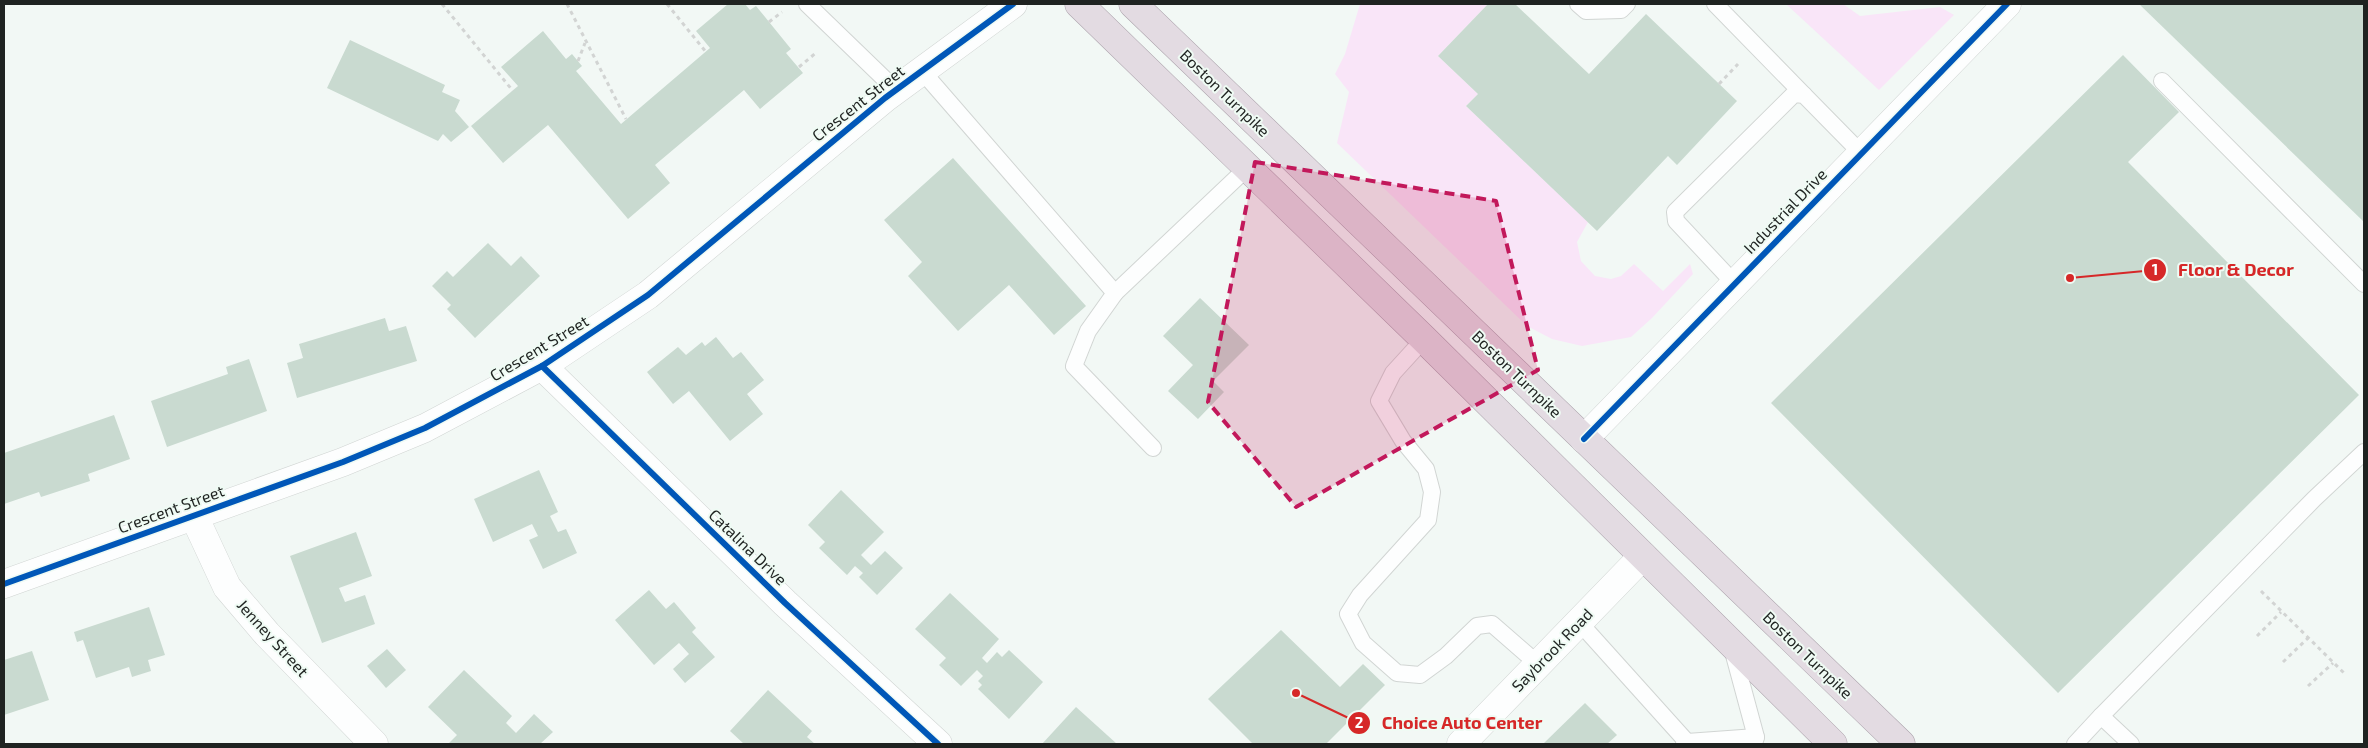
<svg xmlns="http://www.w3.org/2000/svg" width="2368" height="748" viewBox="0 0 2368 748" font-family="'Exo 2',sans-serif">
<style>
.green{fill:#f9e5f8}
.building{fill:#c9dad0}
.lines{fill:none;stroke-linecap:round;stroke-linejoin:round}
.service-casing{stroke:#d1d5d3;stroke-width:18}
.minor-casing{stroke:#d1d5d3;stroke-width:29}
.trunk-casing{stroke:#aca3ac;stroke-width:29}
.path{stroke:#d2d4d3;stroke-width:3;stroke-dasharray:4 4;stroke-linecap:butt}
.service{stroke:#fdfefe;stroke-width:16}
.minor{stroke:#fdfefe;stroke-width:28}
.trunk{stroke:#e3dbe2;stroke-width:28}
.cycleway-casing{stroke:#effbf4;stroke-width:9}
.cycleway{stroke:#0057b8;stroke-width:6}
.marked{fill:#c2185b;fill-opacity:0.2;stroke:#c2185b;stroke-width:4;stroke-dasharray:10 6;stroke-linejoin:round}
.labels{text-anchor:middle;stroke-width:4;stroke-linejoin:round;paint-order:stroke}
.street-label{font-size:16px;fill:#1f2321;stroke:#effbf4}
.leader{fill:none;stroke:#d62828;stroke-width:2}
.callout-dot{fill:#d62828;stroke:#effbf4;stroke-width:2}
.mark-label{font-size:15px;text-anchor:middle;font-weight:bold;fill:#fff}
.callout-label{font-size:18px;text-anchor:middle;font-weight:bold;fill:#d62828;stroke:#effbf4;stroke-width:4;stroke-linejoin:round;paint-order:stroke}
</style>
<rect width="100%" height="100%" fill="#f2f8f5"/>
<!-- green -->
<g class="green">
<path d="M1360,4H1488L1438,56L1478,94L1466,106L1588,222L1577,242L1581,261L1595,276L1611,279L1621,276L1634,264L1663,291L1690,264L1693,274L1652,318L1631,337L1582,346L1552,339L1527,326L1337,143L1349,92L1335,74L1345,54Z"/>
<path d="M1786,4H1843L1860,16L1940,7L1954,15L1879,90Z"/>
</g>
<!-- building -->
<g class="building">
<path d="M728,4H745L750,10L756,6L791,49L786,53L803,73L760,109L744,90L655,165L670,183L628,219L548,125L503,163L471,126L518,86L501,67L543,31L566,59L572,54L582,66L576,71L621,124L710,48L696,31Z"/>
<path d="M1488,4H1515L1589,74L1646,14L1737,101L1677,165L1668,156L1597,231L1466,106L1478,94L1438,56Z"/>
<path d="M2139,4H2364V222Z"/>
<path d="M350,40L445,85L442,92L460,100L455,111L469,127L451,142L443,134L438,141L327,88Z"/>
<path d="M2123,55L2179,112L2128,162L2359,395L2058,693L1771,403Z"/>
<path d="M953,158L1086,306L1054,335L1009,285L958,331L908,276L922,262L884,220Z"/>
<path d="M488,243L511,266L521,256L540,276L475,338L447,309L451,305L432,286L447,271L453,277Z"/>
<path d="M1200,298L1249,345L1213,381L1224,392L1198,419L1168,391L1193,365L1163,336Z"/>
<path d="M385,318L389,331L406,326L417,361L297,398L287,363L303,358L299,344Z"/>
<path d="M716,337L733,358L741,352L764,380L747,394L763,414L730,441L689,391L673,404L647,372L678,347L686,355L702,342L705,346Z"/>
<path d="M249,359L267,411L167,447L151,401L228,374L226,367Z"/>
<path d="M114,415L130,459L88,474L90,481L41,497L39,492L4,504V453Z"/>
<path d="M539,470L558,512L550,516L558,532L566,529L577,553L543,569L529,540L538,536L532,524L493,542L474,499Z"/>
<path d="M841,490L884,532L861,555L871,565L885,551L903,568L877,595L859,577L863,573L855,566L847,575L819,548L825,542L808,525Z"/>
<path d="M356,532L372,576L339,588L345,602L365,595L375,624L322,643L290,556Z"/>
<path d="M649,590L666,609L674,602L696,628L692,632L715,657L685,683L673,669L689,654L679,643L654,665L615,620Z"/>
<path d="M950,593L999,639L982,658L987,663L997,652L1002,657L1009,650L1043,682L1009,719L978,689L982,685L978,681L983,676L977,670L961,686L939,665L946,658L915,629Z"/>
<path d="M149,607L165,655L148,660L151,671L132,677L129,667L96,678L83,640L77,642L74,632Z"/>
<path d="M1281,630L1340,687L1363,664L1385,685L1326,744H1253L1208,699Z"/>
<path d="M387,649L406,670L386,688L367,666Z"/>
<path d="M32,651L49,700L4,715V660Z"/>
<path d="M464,670L512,716L506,723L516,733L534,714L553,732L540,744H448L457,735L428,707Z"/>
<path d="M768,690L812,731L807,737L815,744H744L730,731Z"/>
<path d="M1585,703L1617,735L1607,744H1543Z"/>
<path d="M1076,707L1117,744H1042Z"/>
</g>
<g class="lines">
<defs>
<g id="service">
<path d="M807,4L896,90"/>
<path d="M1578,4L1586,11L1621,10L1627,4"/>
<path d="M1715,4L1804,95"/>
<path d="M922,71L1115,293L1247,168"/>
<path d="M2162,81L2364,284"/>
<path d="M1734,283L1676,221L1675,212L1794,94L1804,95L1861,153"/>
<path d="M1115,293L1088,331L1074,366L1153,448"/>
<path d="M1424,339L1393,373L1379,401L1403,441L1426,469L1432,492L1428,520L1360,595L1348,614L1363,643L1397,673L1420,675L1446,656L1477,626L1492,624L1538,664"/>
<path d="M1579,622L1687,742"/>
<path d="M1732,648L1756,737L1754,744"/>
<path d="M2101,716L2314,499L2364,452"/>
<path d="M1684,744L1687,742L1756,737"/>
<path d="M2075,744L2101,716L2131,744"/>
</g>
<g id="minor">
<path d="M542,366L785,603L938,744"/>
<path d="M1584,439L2007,4"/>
<path d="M194,516L227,587L267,634L374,744"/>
<path d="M4,584L343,462L425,428L542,366L648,295L885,98L1013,4"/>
<path d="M1461,744L1643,556"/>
</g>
<g id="trunk">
<path d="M1079,4L1424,339L1833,744"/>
<path d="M1133,4L1901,744"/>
</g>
</defs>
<!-- service casing -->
<use href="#service" class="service-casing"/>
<!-- minor casing -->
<use href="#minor" class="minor-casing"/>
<!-- trunk casing -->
<use href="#trunk" class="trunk-casing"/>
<!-- path -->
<g class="path">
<path d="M442,4L513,91"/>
<path d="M567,4L626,119"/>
<path d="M667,4L706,52"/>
<path d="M769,22L782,12"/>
<path d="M578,61L585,43"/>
<path d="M799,67L817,52"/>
<path d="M1719,84L1738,64"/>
<path d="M2261,591L2344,673"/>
<path d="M2257,636L2281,612"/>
<path d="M2283,662L2308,638"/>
<path d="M2308,686L2333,663"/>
</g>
<!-- service -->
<use href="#service" class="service"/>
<!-- minor -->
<use href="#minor" class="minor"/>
<!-- trunk -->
<use href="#trunk" class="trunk"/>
<defs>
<g id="cycleway">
<path d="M542,366L785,603L938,744"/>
<path d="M1584,439L2007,4"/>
<path d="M4,584L343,462L425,428L542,366L648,295L885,98L1013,4"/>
</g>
</defs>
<!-- cycleway casing -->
<use href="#cycleway" class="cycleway-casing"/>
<!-- cycleway -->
<use href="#cycleway" class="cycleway"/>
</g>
<!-- marked area -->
<path class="marked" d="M1255,162L1496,201L1538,370L1296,507L1208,402Z"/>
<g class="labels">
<!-- street labels -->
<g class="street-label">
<text transform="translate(1225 93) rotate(44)" y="6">Boston Turnpike</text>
<text transform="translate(858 103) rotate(-38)" y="6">Crescent Street</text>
<text transform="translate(1785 211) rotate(-46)" y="6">Industrial Drive</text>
<text transform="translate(539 348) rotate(-31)" y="6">Crescent Street</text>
<text transform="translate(1517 374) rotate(44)" y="6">Boston Turnpike</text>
<text transform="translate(171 509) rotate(-20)" y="6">Crescent Street</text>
<text transform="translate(748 547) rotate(44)" y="6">Catalina Drive</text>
<text transform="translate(273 638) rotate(48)" y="6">Jenney Street</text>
<text transform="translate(1552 650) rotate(-46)" y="6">Saybrook Road</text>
<text transform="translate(1808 655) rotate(44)" y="6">Boston Turnpike</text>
</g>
</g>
<!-- callouts -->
<path class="leader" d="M2070 278L2155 270M1296 693L1359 723"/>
<g class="callout-dot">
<circle cx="2070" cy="278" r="5"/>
<circle cx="1296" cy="693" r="5"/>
<circle cx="2155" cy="270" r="12"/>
<circle cx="1359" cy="723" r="12"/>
</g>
<g class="mark-label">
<text x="2155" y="275">1</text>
<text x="1359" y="728">2</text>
</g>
<g class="callout-label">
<text x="2236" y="276">Floor &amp; Decor</text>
<text x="1462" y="729">Choice Auto Center</text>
</g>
<!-- border -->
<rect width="2368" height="748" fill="none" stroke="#1f2321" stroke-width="10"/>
</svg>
